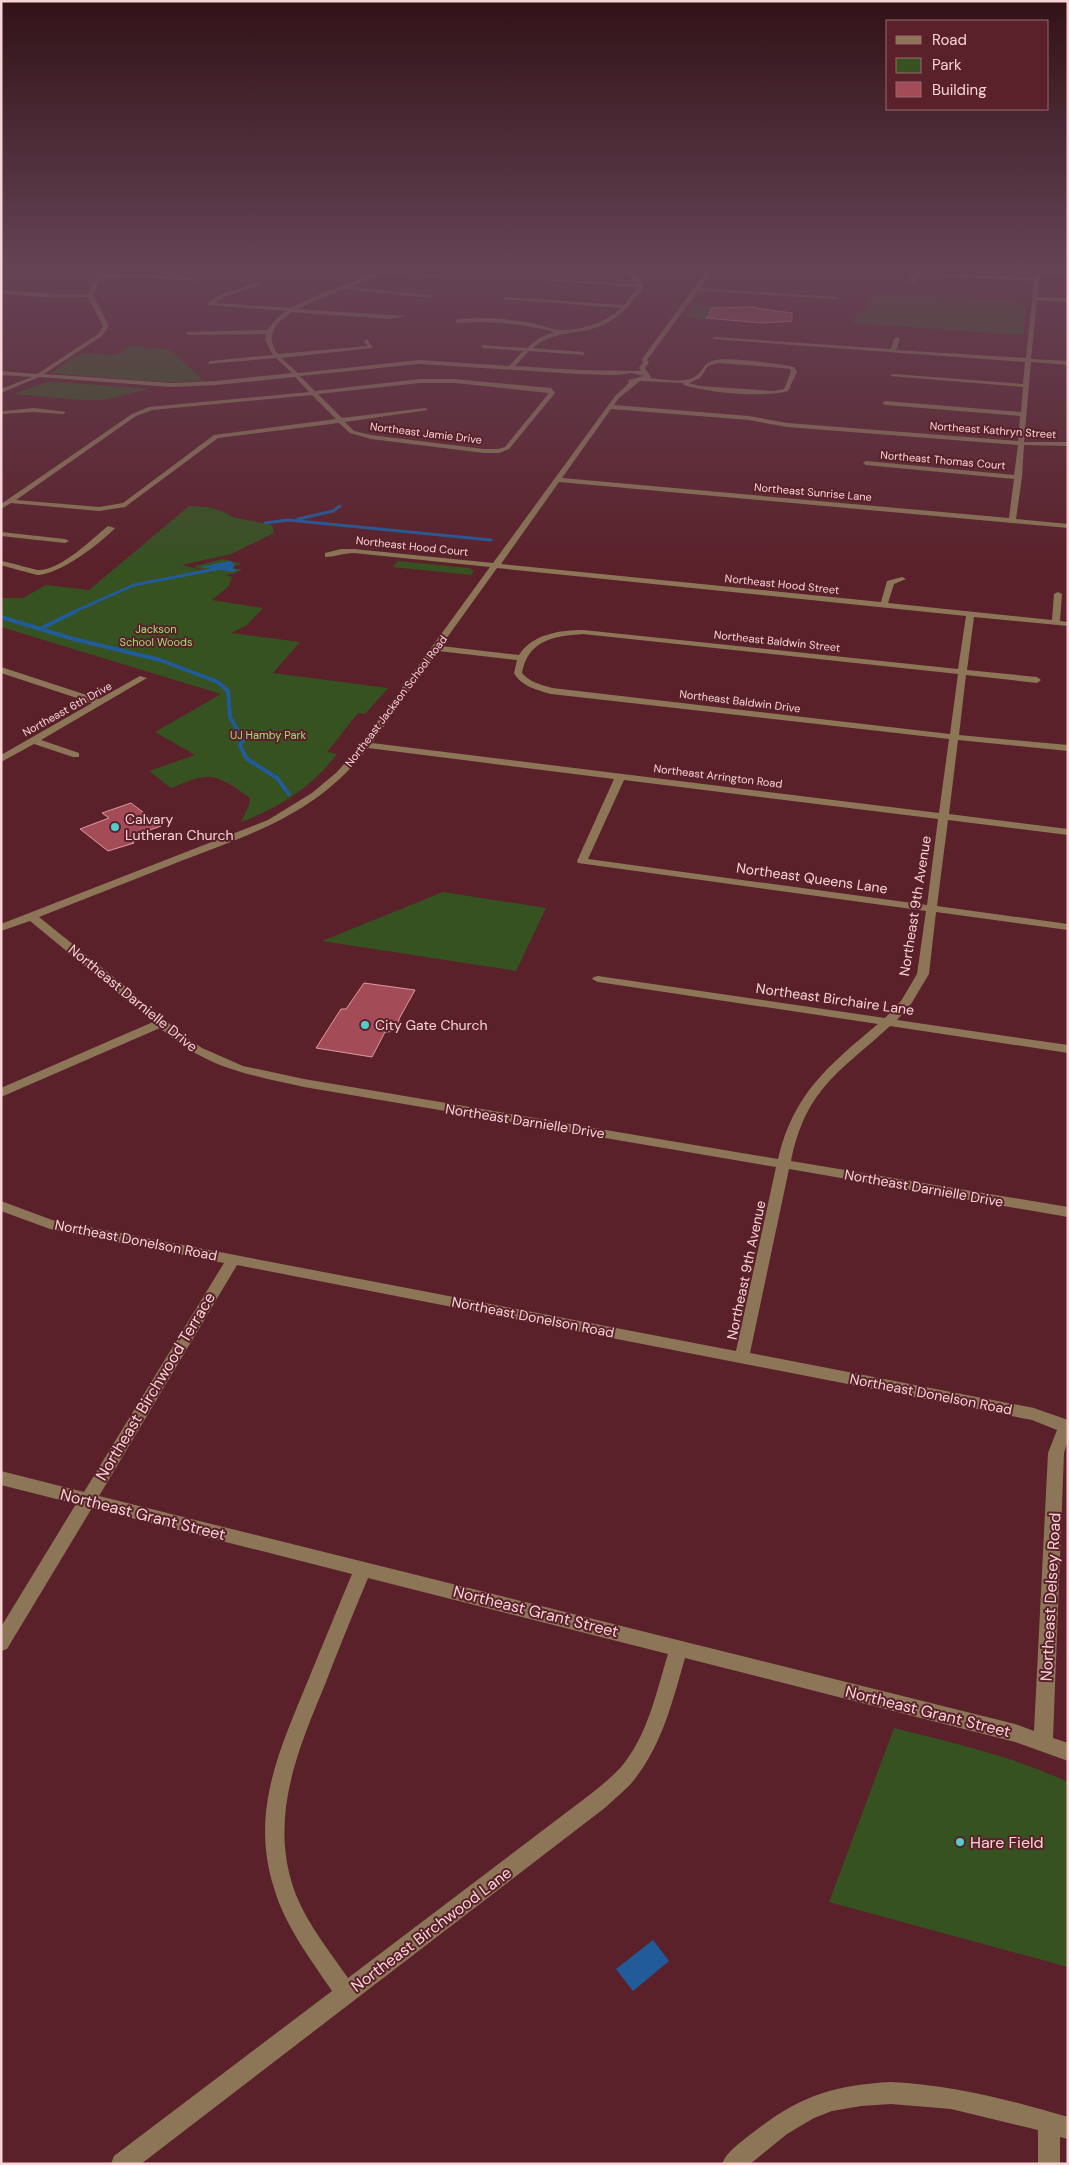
<svg xmlns="http://www.w3.org/2000/svg" width="1069" height="2165" viewBox="0 0 1069 2165" font-family="'DM Sans',sans-serif">
<style>
.green{fill:#365221}
.water{fill:#225b99}
.lines{fill:none;stroke-linecap:round;stroke-linejoin:round}
.stream-far1{stroke:#225b99;stroke-width:3}
.stream{stroke:#225b99;stroke-width:4}
.building{fill:#a34b57;stroke:#df9aa0}
.minor{fill:#8d7657;fill-rule:evenodd}
.poi-dot{fill:#53cdcb;stroke:#5a212a;stroke-width:2}
.labels{text-anchor:middle;stroke-width:4;stroke-linejoin:round;paint-order:stroke}
.far-street-label{font-size:11px;fill:#f9d4d7;stroke:#5a212a}
.far-park-label{font-size:11px;fill:#a2de77;stroke:#5a212a}
.poi-label{font-size:14px;fill:#f9d4d7;stroke:#5a212a;text-anchor:start}
.street-label{font-size:14px;fill:#f9d4d7;stroke:#5a212a}
.near-street-label{font-size:16px;fill:#f9d4d7;stroke:#5a212a}
.near-poi-label{font-size:16px;fill:#f9d4d7;stroke:#5a212a;text-anchor:start}
</style>
<rect width="100%" height="100%" fill="#5a212a"/>
<!-- green -->
<g class="green">
<path d="M874,292L1022,302L1026,308L1023,335L853,323L858,311H868L871,303L868,302Z"/>
<path d="M695,304L724,307V310C713,324 701,319 686,317Z"/>
<path d="M129,346L169,349L204,381L164,382L51,373L81,353L116,355Z"/>
<path d="M46,382H60L150,389L103,400H82L14,394Z"/>
<path d="M189,506C203,506 221,508 232,517L272,525L274,533L231,554L182,565L220,575L197,568L195,566L223,559L242,564L234,566V569H242L236,573L225,575L232,577L229,586L212,600L263,608L247,625L231,633L300,642L273,673L388,688L365,714L358,713L327,752L337,754C313,786 279,808 241,822L249,805L250,798C239,790 219,775 205,777C193,778 182,784 171,788L149,771L195,755L155,732L221,694L1,627V598H23L46,585L89,590Z"/>
<path d="M398,561L469,568L474,571L471,575L393,567Z"/>
<path d="M443,892L546,908L516,971L322,941Z"/>
<path d="M894,1728C953,1743 1012,1756 1068,1782V1967L829,1902Z"/>
</g>
<!-- water -->
<g class="water">
<path d="M230,561L234,564L233,569H237L234,572L200,567Z"/>
<path d="M653,1940L669,1961L633,1991L616,1969Z"/>
</g>
<g class="lines">
<!-- stream-far1 -->
<g class="stream-far1">
<path d="M298,519L333,511L340,506"/>
<path d="M265,523L288,520L491,540"/>
<path d="M71,613L134,585L216,569"/>
</g>
<!-- stream -->
<g class="stream">
<path d="M1,617L70,638L160,660L218,682L228,691L230,717L243,740L240,746L247,759L277,778L289,794"/>
<path d="M40,629L74,612"/>
</g>
</g>
<!-- building -->
<g class="building">
<path d="M756,307L755,308L792,313V321L762,323L706,318L710,315L711,308Z"/>
<path d="M131,803L161,826L133,836L138,840L132,842L134,843L108,851L80,829L109,818L102,813Z"/>
<path d="M364,983L415,990L399,1019L398,1031L385,1032L372,1057L316,1048L341,1009H346Z"/>
</g>
<g class="lines">
<!-- minor -->
<g class="minor">
<path d="M21,266L61,269L105,266L101,275H143L201,279L199,281L143,277L100,278L93,295L109,326L102,336L44,374L171,383L216,381L292,373L276,358L208,364L210,361L273,355L265,340L266,334L188,335L186,332L267,330L277,318L286,311L208,305V303L220,295L260,282L262,284L224,297L215,303L290,308L325,292L369,276L379,271L381,266H386L384,271L453,277L451,278L382,274L349,287L432,295L430,298L344,289L297,309L407,316L388,319L292,312C276,323 264,335 278,354L367,346L364,341L367,339L373,348L281,358L298,373L419,360L509,366L523,351L483,348L481,345L527,348L539,338L554,332C522,323 490,321 457,323L455,320C480,316 507,319 532,323C541,325 552,330 561,330C583,330 605,323 621,308L503,299L506,297L624,305L638,287L525,279L527,278L638,284L619,266C627,266 640,278 644,286C628,309 612,326 583,331C564,334 548,335 533,348L583,352L585,355L529,351L515,366L578,370L641,371L639,368L643,362L642,359L710,266H715L700,288L839,297L836,299L698,291L647,360L649,362L645,368L651,377L649,378C662,379 685,384 696,376C705,369 702,363 716,360C730,357 780,364 794,367L797,372L788,391C762,398 710,393 684,385L683,383L640,381L619,398L614,405L749,416L787,423L1018,441L1020,416L885,405L882,403L885,401L1021,412L1023,387L890,376L893,374L1023,384L1025,362L712,339L715,337L891,349L894,339L897,337L900,339L896,350L1026,358L1034,281L925,275L914,277V279L919,283L917,284L909,281L910,276L925,273L1035,278L1036,273L1038,272H1068V274H1040L1037,297L1068,298V302L1037,300L1031,359L1068,361V365L1031,362L1024,442H1068V446L1024,445L1022,477L1016,519L1068,524V528L559,482L501,564L881,602L887,581L902,577L906,579L894,584L888,603L1052,620L1054,594L1058,592L1062,594L1060,621L1068,622V626L974,617L967,670L1037,677L1041,680L1037,683L966,675L959,735L1068,745V751L958,740L949,814L1068,829V835L948,820L937,906L1068,924V930L936,912L929,974L911,1004L897,1020L1068,1045V1053L890,1026C840,1072 806,1088 791,1161L1068,1207V1217L789,1169L750,1353L1034,1408L1068,1420V1440L1064,1453L1053,1738L1068,1743V1761L1015,1742L685,1658C673,1700 662,1745 634,1780C626,1790 615,1798 606,1807L141,2164H111L114,2156L332,1991C310,1958 285,1926 274,1888C250,1813 279,1751 307,1683C322,1646 337,1610 352,1574L92,1508L7,1649L1,1651V1627L76,1504L1,1485V1471L84,1492L224,1263L50,1229L1,1211V1201L52,1220L736,1351L776,1167L304,1087C246,1074 206,1068 160,1028L1,1097V1088L153,1022L30,921L1,931V924L268,820L312,793L337,772L359,747L490,567L354,553C344,553 334,557 325,557V553L341,549H354L493,563L615,396L629,383L628,380L644,376L631,373L617,375L578,374L419,364L300,376L315,391L420,379H455L551,388L555,393L509,449L499,453H484L371,439L350,433L339,423L218,438L125,507L99,511L11,503L1,509V504L7,500L132,414L149,407L309,392L295,377L216,385L171,387L39,377L1,393V389L32,377L1,375V371L37,374L98,334L103,326L88,297L56,298L1,294V290L56,294H88L99,271H61L6,267ZM718,363L782,368L790,369L791,372L784,389L774,391L700,386L689,383L700,378L708,366ZM420,383H455L549,393L505,447L498,449H484L371,435L354,431L345,422L428,410L425,408L342,418L318,394ZM312,395L336,419L214,435L123,503L99,507L16,500L136,416L152,410ZM611,409L749,420L787,427L1018,445L1014,475L866,461L863,463L866,465L1014,479L1009,518L562,478ZM497,568L966,616L958,669L583,630C561,630 532,634 519,655L441,646ZM583,634L958,674L950,734L552,688C542,685 529,682 522,673C528,640 554,636 583,634ZM438,651L517,660L514,673C521,686 537,690 551,694L949,739L939,813L372,743ZM368,748L614,779L577,861L578,863L926,911L917,974L901,1001L885,1018L598,976L594,977L592,979L598,982L878,1024C829,1065 793,1094 778,1159L304,1079L243,1066L202,1048L184,1036L132,992L39,917C86,898 134,880 181,861C256,832 316,814 368,748ZM624,780L938,819L927,905L588,859ZM237,1265L1032,1420L1057,1430L1048,1453L1034,1731L1015,1724L99,1496ZM368,1578L668,1654C656,1693 648,1735 621,1767C612,1777 602,1785 592,1793L348,1978C330,1952 308,1925 296,1895C268,1822 296,1754 324,1687C338,1650 353,1614 368,1578Z"/>
<path d="M34,408L66,412L63,414L34,412L1,414L4,411Z"/>
<path d="M108,526L115,528C100,544 61,573 39,575C35,575 8,567 1,565V561C9,562 35,570 39,570C61,570 92,539 108,526Z"/>
<path d="M1,532L65,539L69,541L65,543L1,536Z"/>
<path d="M1,667L99,699L140,676L147,678L41,740L79,753V757H73L34,744L1,762V755L92,703L1,673Z"/>
<path d="M891,2082C952,2085 1010,2100 1068,2117V2139L1060,2137V2164H1038V2130L951,2109L891,2104L861,2106L832,2111L814,2118L787,2134L750,2164H722C727,2151 740,2143 751,2134C798,2097 832,2085 891,2082Z"/>
</g>
</g>
<!-- sky -->
<linearGradient id="sky" x2="0" y2="1"><stop stop-color="#321217"/><stop offset="0.47" stop-color="#654355"/><stop offset="1" stop-color="#654355" stop-opacity="0"/></linearGradient>
<rect width="1069" height="569" fill="url(#sky)"/>
<!-- markers -->
<g class="poi-dot">
<circle cx="115" cy="827" r="5"/>
<circle cx="365" cy="1025" r="5"/>
<circle cx="960" cy="1842" r="5"/>
</g>
<g class="labels">
<!-- far-street labels -->
<g class="far-street-label">
<text transform="translate(993 430) rotate(4)" y="4">Northeast Kathryn Street</text>
<text transform="translate(426 433) rotate(7)" y="4">Northeast Jamie Drive</text>
<text transform="translate(943 460) rotate(5)" y="4">Northeast Thomas Court</text>
<text transform="translate(813 492) rotate(5)" y="4">Northeast Sunrise Lane</text>
<text transform="translate(412 546) rotate(6)" y="4">Northeast Hood Court</text>
<text transform="translate(782 584) rotate(6)" y="4">Northeast Hood Street</text>
<text transform="translate(777 641) rotate(6)" y="4">Northeast Baldwin Street</text>
<text transform="translate(396 701) rotate(-53)" y="4">Northeast Jackson School Road</text>
<text transform="translate(740 701) rotate(7)" y="4">Northeast Baldwin Drive</text>
<text transform="translate(67 709) rotate(-29)" y="4">Northeast 6th Drive</text>
<text transform="translate(718 776) rotate(7)" y="4">Northeast Arrington Road</text>
</g>
<!-- far-park labels -->
<g class="far-park-label">
<text x="156" y="633">Jackson<tspan x="156" dy="13">School Woods</tspan></text>
<text x="268" y="739">UJ Hamby Park</text>
</g>
<!-- poi labels -->
<g class="poi-label">
<text x="125" y="824">Calvary<tspan x="125" dy="16">Lutheran Church</tspan></text>
<text x="375" y="1030">City Gate Church</text>
</g>
<!-- street labels -->
<g class="street-label">
<text transform="translate(812 878) rotate(8)" y="5">Northeast Queens Lane</text>
<text transform="translate(915 906) rotate(-81)" y="5">Northeast 9th Avenue</text>
<text transform="translate(133 998) rotate(39)" y="5">Northeast Darnielle Drive</text>
<text transform="translate(835 999) rotate(8)" y="5">Northeast Birchaire Lane</text>
<text transform="translate(525 1121) rotate(9)" y="5">Northeast Darnielle Drive</text>
<text transform="translate(924 1188) rotate(10)" y="5">Northeast Darnielle Drive</text>
<text transform="translate(136 1240) rotate(11)" y="5">Northeast Donelson Road</text>
<text transform="translate(746 1270) rotate(-78)" y="5">Northeast 9th Avenue</text>
<text transform="translate(533 1317) rotate(11)" y="5">Northeast Donelson Road</text>
<text transform="translate(931 1394) rotate(11)" y="5">Northeast Donelson Road</text>
</g>
<!-- near-street labels -->
<g class="near-street-label">
<text transform="translate(155 1386) rotate(-59)" y="6">Northeast Birchwood Terrace</text>
<text transform="translate(143 1514) rotate(14)" y="6">Northeast Grant Street</text>
<text transform="translate(1050 1597) rotate(-87)" y="6">Northeast Delsey Road</text>
<text transform="translate(536 1611) rotate(14)" y="6">Northeast Grant Street</text>
<text transform="translate(928 1711) rotate(14)" y="6">Northeast Grant Street</text>
<text transform="translate(431 1929) rotate(-37)" y="6">Northeast Birchwood Lane</text>
</g>
<!-- near-poi labels -->
<g class="near-poi-label">
<text x="970" y="1848">Hare Field</text>
</g>
</g>
<!-- border -->
<rect width="1069" height="2165" fill="none" stroke="#f9d4d7" stroke-width="5"/>
<!-- legend -->
<rect x="886" y="20" width="162" height="90" fill="#5a212a" stroke="#9a696f"/>
<rect x="896" y="36" width="25" height="8" fill="#8d7657" stroke="#9a696f"/>
<text x="932" y="45" font-size="15" fill="#f9d4d7">Road</text>
<rect x="896" y="58" width="25" height="15" fill="#365221" stroke="#9a696f"/>
<text x="932" y="70" font-size="15" fill="#f9d4d7">Park</text>
<rect x="896" y="82" width="25" height="15" fill="#a34b57" stroke="#9a696f"/>
<text x="932" y="95" font-size="15" fill="#f9d4d7">Building</text>
</svg>
